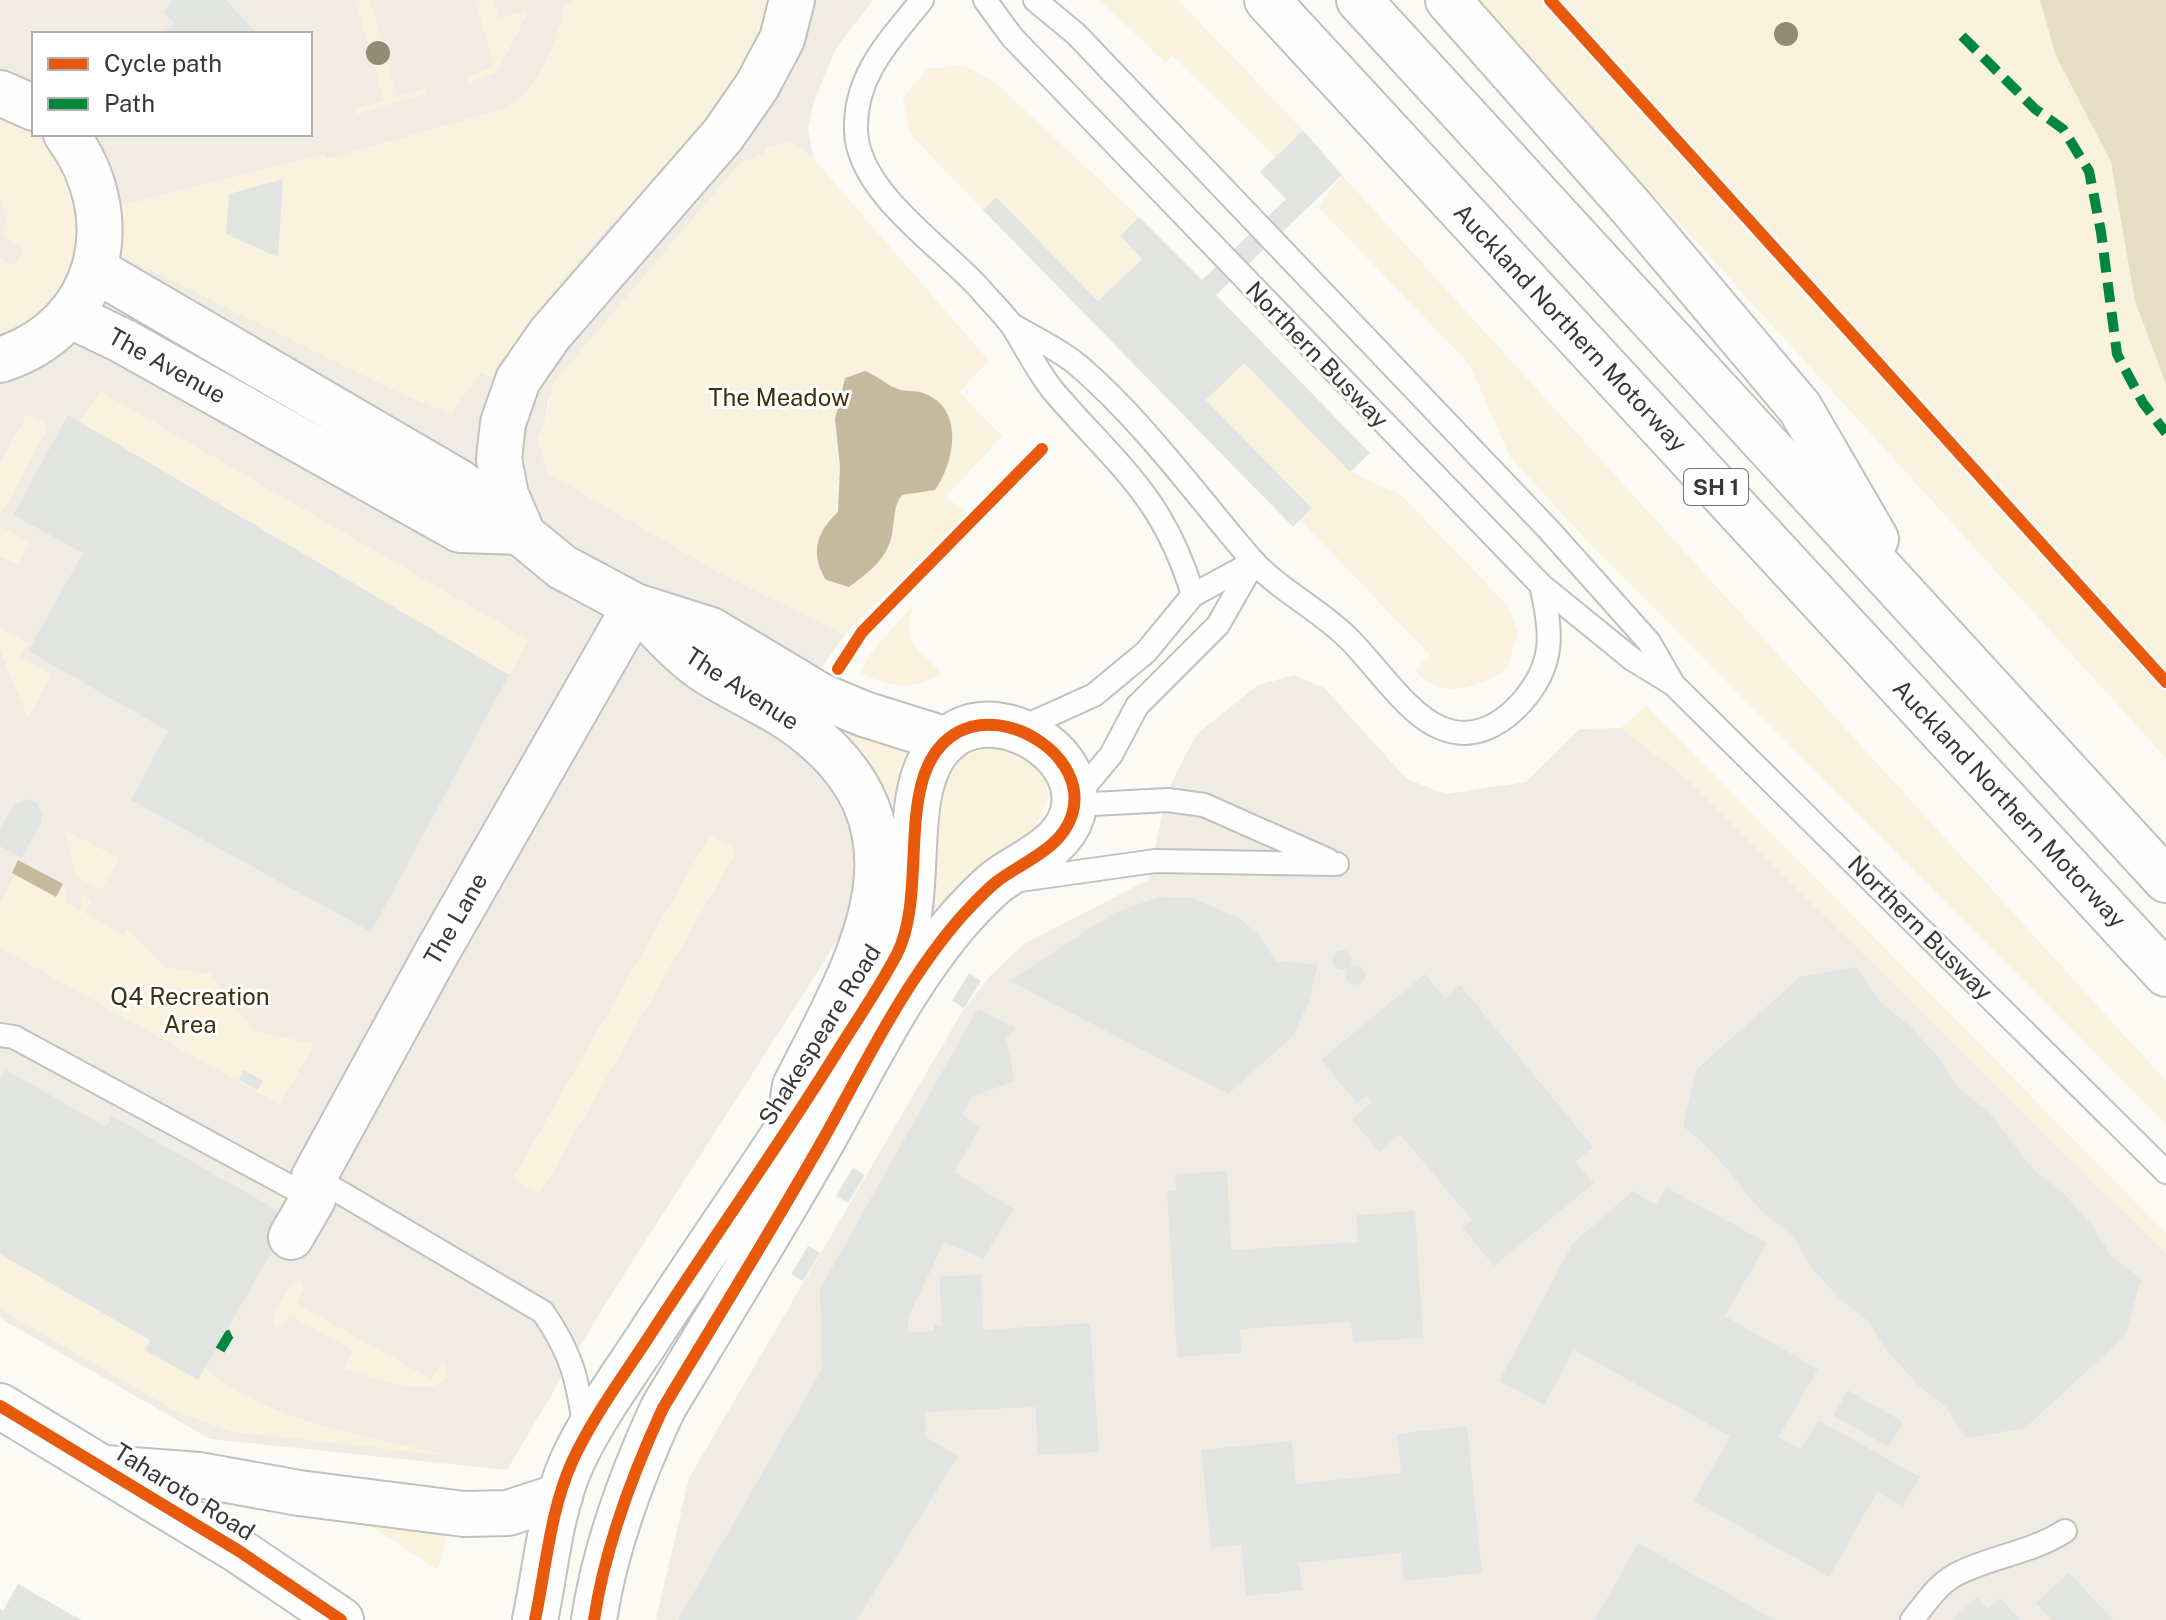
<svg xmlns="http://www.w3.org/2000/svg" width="2166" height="1620" viewBox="0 0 2166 1620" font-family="'Public Sans',sans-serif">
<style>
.built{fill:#f0ece3;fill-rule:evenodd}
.green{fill:#f9f2de}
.forest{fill:#e6ddc4}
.water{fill:#c5ba9e}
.building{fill:#e2e4e2}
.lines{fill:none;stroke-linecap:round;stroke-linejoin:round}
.lane-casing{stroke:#c2c1be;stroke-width:26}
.street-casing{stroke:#c2c1be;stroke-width:48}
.secondary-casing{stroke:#c2c1be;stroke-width:48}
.primary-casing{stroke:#c2c1be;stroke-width:48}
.highway-casing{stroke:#c2c1be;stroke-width:48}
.lane{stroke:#fefefe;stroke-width:22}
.street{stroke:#fefefe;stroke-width:44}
.secondary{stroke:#fefefe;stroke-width:44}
.primary{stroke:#fefefe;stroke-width:44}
.highway{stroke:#fefefe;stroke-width:44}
.quiet{stroke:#00873e;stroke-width:10;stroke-dasharray:20 10;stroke-linecap:butt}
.cycleway-casing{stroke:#fff;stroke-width:17}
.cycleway{stroke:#e8590c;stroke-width:12}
.tree{fill:#928b76}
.labels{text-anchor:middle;stroke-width:6;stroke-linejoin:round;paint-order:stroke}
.shield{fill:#fff;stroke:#747472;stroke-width:2}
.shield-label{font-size:22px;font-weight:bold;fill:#393835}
.street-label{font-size:24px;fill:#393835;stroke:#fff}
.park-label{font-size:24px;fill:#3c300e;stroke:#fff}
</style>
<rect width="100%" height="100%" fill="#fbfaf5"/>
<!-- built -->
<g class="built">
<path d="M0,0H873L836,48L814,101L808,130L814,159L791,142L548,400L544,428L537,439L548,473L722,574L845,635L819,671L858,685L817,754L841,791L852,835L855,883L848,924L604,1306L507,1470L210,1439L0,1318ZM34,34H310V134H34Z"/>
<path d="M1294,675L1324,688L1407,779L1445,794L1526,782L1580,729L1621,728L1685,777L2166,1254V1620H656L689,1478L962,1012L991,975L1024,944L1148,880L1168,789L1197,734L1258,685Z"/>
</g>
<!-- green -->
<g class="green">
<path d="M355,0H370L397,96L425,89L426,94L357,114L355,109L384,101Z"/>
<path d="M475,0H494L499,18L526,11L527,15L497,72L468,83L467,77L494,67Z"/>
<path d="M573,0H767V7C730,117 654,176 579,260C547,296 521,339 494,379L480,373L451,414L401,394L122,256L119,206L324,154L327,159L506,108C539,90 558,41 564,6Z"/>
<path d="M1099,0H1178L1303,130L1275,157L1173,56L1165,62Z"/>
<path d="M1476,0H2166V758Z"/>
<path d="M964,65L997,84L1139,217L1120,236L1142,259L1098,301L996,197L983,210L909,133L903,98L927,69Z"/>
<path d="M0,111C95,150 107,297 0,333V258L14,265L24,250L3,237L6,216L0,199Z"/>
<path d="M791,142L814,159L989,361L959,392L1002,436L946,497L967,513L845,635L722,574L548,473L537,439L544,428L553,384L740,163L764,153L766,147Z"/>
<path d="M1342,175L2166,1081V1124L1593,547L1510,457L1470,365L1318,207Z"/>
<path d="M1244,363L1350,472L1400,494L1508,606L1518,633L1507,669C1475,688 1443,702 1415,670L1430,655L1300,520L1312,508L1206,400Z"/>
<path d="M100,391L529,640L509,675L80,422Z"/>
<path d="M27,414L49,426L0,516V464Z"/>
<path d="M0,526L30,543L18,565L0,556Z"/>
<path d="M914,604C900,647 916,644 942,674C912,690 891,688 861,673L870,654Z"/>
<path d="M0,628L27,643L20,657L52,674L28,718L0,650Z"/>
<path d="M1646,706L2166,1233V1254L1685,777L1621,728Z"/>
<path d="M838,718L915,746L900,817L887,819L829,731Z"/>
<path d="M991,746L1015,747L1040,763L1049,795L1034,831L927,930L946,775L962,756Z"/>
<path d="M65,830L119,858L101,890L76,876Z"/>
<path d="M710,835L737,850L540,1194L513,1178Z"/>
<path d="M15,875L56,897L63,884L68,904L80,910L81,894L92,900L85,913L123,935L127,929L164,967L211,974L254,1031L314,1044L280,1105L0,948V902Z"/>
<path d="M0,1254L150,1340L198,1380L204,1368C274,1424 363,1435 447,1455L232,1432L177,1412L0,1309Z"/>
<path d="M300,1280L304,1289L297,1304L431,1379L444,1358L447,1377C430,1401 369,1376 344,1369L354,1351L290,1315L283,1327H274L272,1316L293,1282Z"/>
<path d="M369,1517L447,1535L438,1570L367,1524Z"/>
</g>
<!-- forest -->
<path class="forest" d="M2040,0H2166V384L2135,301L2111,162L2056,56Z"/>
<!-- water -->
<g class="water">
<path d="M865,371C878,376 888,386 898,389C905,392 915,390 923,393C966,408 954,463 935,490L902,495C891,508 896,528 889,545C882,563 864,576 849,587L826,580C810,554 816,532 838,512L840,466L835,419L845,378Z"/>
<path d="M18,860L63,884L56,897L12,873Z"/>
</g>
<!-- building -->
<g class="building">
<path d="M172,0H226L257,34H162L174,23L164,13Z"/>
<path d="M1303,130L1342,175L1216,295L1370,453L1350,472L1244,363L1206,400L1312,508L1293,527L983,210L996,197L1098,301L1142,259L1120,236L1139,217L1202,280L1286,199L1260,172Z"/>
<path d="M283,179L278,257L226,234L229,194Z"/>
<path d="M68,415L509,675L371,932L131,800L168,731L28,651L83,553L13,515Z"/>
<path d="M29,799L38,804L42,814L41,824L21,858L0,846V828L15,804Z"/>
<path d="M1159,897L1192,898L1237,917L1257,933L1276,961L1318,965L1309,1001L1293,1036L1228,1094L1009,981L1114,913Z"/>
<circle cx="1342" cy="960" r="10"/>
<circle cx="1355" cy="975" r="10"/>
<path d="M1856,967L1879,1001L1910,1026L1937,1056L1958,1088L1988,1111L2033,1169L2064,1194L2091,1224L2112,1257L2141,1279L2125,1336L2025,1428L1966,1438L1946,1407L1918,1385L1887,1351L1868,1321L1840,1299L1812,1268L1792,1235L1760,1210L1712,1151L1683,1126L1697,1069L1800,977Z"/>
<path d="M969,973L981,981L964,1008L952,1001Z"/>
<path d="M1425,974L1445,998L1460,985L1593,1147L1575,1162L1594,1183L1494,1266L1462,1227L1472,1220L1400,1134L1379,1152L1352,1119L1372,1102L1367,1096L1357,1103L1321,1060Z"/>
<path d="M978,1008L1015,1028L1006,1039L1015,1081L973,1096L962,1114L980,1128L954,1172L1014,1209L983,1259L944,1242L908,1318V1333L934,1331V1325H941L940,1276L981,1275L983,1330L1090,1323L1099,1452L1037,1455L1036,1407L925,1412L926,1437L958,1456L857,1620H678L822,1369L820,1289Z"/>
<path d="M6,1070L106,1127L112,1116L291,1218L198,1380L145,1350L150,1340L0,1254V1080Z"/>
<path d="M244,1070L263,1081L257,1090L239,1080Z"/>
<path d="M853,1168L865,1175L848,1203L836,1196Z"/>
<path d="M1227,1171L1231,1250L1358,1242L1356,1215L1415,1211L1423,1338L1353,1342L1351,1322L1240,1329L1241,1353L1177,1357L1167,1191L1176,1190L1175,1174Z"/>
<path d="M1666,1187L1767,1243L1725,1316L1818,1369L1778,1438L1801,1449L1818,1420L1920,1477L1903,1506L1877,1492L1829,1577L1694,1501L1730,1436L1574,1350L1544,1405L1499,1381L1573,1243L1633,1191L1656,1205Z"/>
<path d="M808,1246L820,1253L803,1281L791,1274Z"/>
<path d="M1848,1390L1903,1422L1889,1447L1833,1416Z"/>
<path d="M1467,1426L1482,1573L1404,1581L1401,1553L1299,1563L1302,1590L1246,1596L1241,1545L1211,1548L1201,1450L1292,1441L1296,1484L1401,1473L1397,1434Z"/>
<path d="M1638,1543L1775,1620H1595Z"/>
<path d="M2069,1573L2113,1620H2052L2036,1603Z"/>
<path d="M18,1584L81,1620H0V1609L3,1611Z"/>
<path d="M1977,1597L1988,1609L2000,1598L2020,1620H1952Z"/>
</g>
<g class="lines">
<defs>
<g id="lane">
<path d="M922,0C889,41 854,76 856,131C858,193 944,248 981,290C991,302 1004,314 1013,327C1027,349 1038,373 1055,393C1119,467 1163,496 1193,595"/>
<path d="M985,0L1012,37L1541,585L1632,659L1673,684L2166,1172"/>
<path d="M1035,0L1076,34L1549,530L1649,642L1672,682"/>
<path d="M1012,325C1034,338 1059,349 1079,366C1144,422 1196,495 1252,560C1280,591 1321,610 1350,640C1376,666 1408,715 1441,728C1472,741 1500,726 1521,703C1556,664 1552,632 1541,585"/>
<path d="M1019,729L1094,695L1146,652L1193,595L1254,562"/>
<path d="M1075,798L1111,755L1137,706L1218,625L1254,562"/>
<path d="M1074,805L1168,800L1204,805L1328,860"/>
<path d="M1020,880L1155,861L1337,864"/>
<path d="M0,1035L14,1037L313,1199"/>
<path d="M314,1177L543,1312C573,1356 577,1378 585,1430"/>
<path d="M1912,1620C1925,1604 1937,1585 1955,1575C1991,1556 2031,1553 2065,1531"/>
</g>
<g id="street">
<path d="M0,93L34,108"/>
<path d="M94,269L459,482L562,567L635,606L711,630L821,696L864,714L947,740"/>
<path d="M69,315L123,341L460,530L522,532"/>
<path d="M0,360C103,327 128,217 66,134"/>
<path d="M522,532L506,495L499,459L503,423L518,380L550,334L723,135L757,86L782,39L792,0"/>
<path d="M643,613C659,629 674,646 691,660C724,687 767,701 801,727C942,832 856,965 795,1086L793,1098"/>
<path d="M291,1237L313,1199L314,1177L436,954L635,606"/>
</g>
<path id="secondary" d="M535,1620C546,1568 550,1511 572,1462C593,1416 625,1374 652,1332C713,1238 778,1147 837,1052C857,1020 879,988 897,954C930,889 891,769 958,732C1007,705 1090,757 1072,815C1061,850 1021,862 995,883C983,893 972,905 961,917C905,981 866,1062 825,1136C773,1228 717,1318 663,1408C632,1475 605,1546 594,1620"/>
<g id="primary">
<path d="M0,1406L239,1551L341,1620"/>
<path d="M105,1468L199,1475L299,1493L464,1514L508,1513L560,1496"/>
</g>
<g id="highway">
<path d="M1267,0L2166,974"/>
<path d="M1359,0L2166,880"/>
<path d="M1448,0L1631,207L1800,408L1876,539"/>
</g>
</defs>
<!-- lane casing -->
<use href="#lane" class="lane-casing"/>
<!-- street casing -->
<use href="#street" class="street-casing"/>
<!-- secondary casing -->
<use href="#secondary" class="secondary-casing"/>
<!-- primary casing -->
<use href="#primary" class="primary-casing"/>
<!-- highway casing -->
<use href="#highway" class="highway-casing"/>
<!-- lane -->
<use href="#lane" class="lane"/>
<!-- street -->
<use href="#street" class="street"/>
<!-- secondary -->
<use href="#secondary" class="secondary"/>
<!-- primary -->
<use href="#primary" class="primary"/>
<!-- highway -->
<use href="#highway" class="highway"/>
<!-- quiet -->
<g class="quiet">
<path d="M1962,36L2035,109L2063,129L2089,171L2101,232L2117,354L2143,403L2166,433"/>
<path d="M220,1350L229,1335L237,1331"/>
</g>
<defs>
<g id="cycleway">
<path d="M1550,0L2166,682"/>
<path d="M838,669L862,632L1042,449"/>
<path d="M0,1406L239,1551L341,1620"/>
<path d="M535,1620C546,1568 550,1511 572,1462C593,1416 625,1374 652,1332C713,1238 778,1147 837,1052C857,1020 879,988 897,954C930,889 891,769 958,732C1007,705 1090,757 1072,815C1061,850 1021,862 995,883C983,893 972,905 961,917C905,981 866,1062 825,1136C773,1228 717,1318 663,1408C632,1475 605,1546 594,1620"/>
</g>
</defs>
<!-- cycleway casing -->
<use href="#cycleway" class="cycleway-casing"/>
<!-- cycleway -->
<use href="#cycleway" class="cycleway"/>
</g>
<!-- trees -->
<g class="tree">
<circle cx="1786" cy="34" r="12"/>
<circle cx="378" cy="53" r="12"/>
</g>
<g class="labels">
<!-- shield labels -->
<rect class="shield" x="1684" y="469" width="64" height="36" rx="6"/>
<g class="shield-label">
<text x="1716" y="495">SH 1</text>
</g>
<!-- street labels -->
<g class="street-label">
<text transform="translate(1570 328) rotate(47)" y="8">Auckland Northern Motorway</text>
<text transform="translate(1317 355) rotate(46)" y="8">Northern Busway</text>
<text transform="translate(167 366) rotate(29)" y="8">The Avenue</text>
<text transform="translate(742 689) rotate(33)" y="8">The Avenue</text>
<text transform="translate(2009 804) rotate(47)" y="8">Auckland Northern Motorway</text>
<text transform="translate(456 919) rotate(-60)" y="8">The Lane</text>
<text transform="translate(1920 928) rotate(45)" y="8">Northern Busway</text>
<text transform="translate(820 1035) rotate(-58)" y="8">Shakespeare Road</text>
<text transform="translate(184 1492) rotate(32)" y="8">Taharoto Road</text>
</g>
<!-- park labels -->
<g class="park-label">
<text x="779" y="406">The Meadow</text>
<text x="190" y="1005">Q4 Recreation<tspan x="190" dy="28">Area</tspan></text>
</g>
</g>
<!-- legend -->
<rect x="32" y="32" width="280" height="104" fill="#ffffff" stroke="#b0afae" stroke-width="2"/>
<rect x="48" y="58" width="40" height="12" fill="#e8590c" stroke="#b0afae" stroke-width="2"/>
<text x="104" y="72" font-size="24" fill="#393835">Cycle path</text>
<rect x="48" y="98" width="40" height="12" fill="#00873e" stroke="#b0afae" stroke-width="2"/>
<text x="104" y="112" font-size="24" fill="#393835">Path</text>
</svg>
